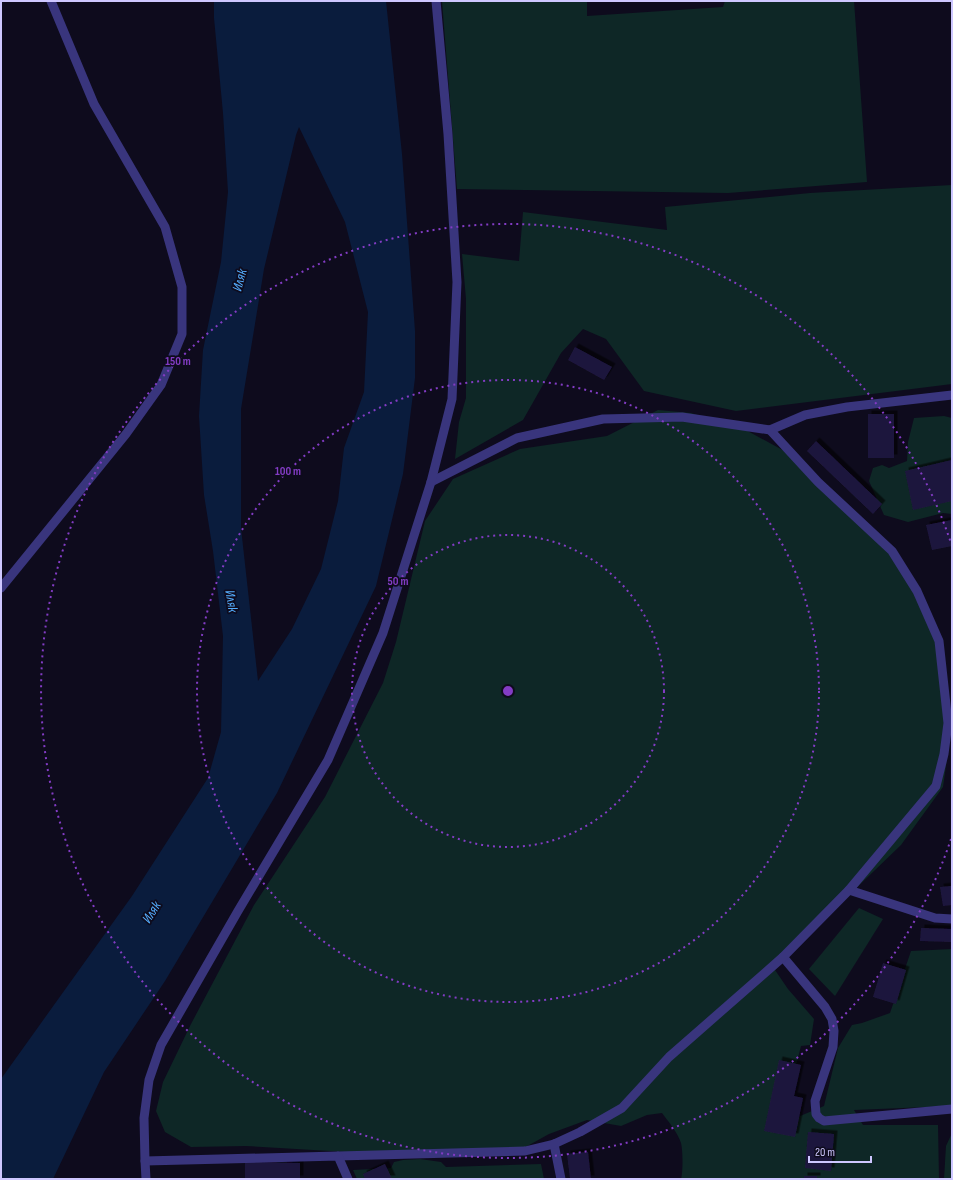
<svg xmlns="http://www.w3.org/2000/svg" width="953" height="1180" viewBox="0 0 953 1180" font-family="'Sofia Sans Condensed',sans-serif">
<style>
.green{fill:#0e2726}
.water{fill:#0a1c3d;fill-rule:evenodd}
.building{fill:#1f173e;filter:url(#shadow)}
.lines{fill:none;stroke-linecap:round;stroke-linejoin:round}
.lane{stroke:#39357d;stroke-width:9}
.ring{fill:none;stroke:#833cc5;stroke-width:2;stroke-dasharray:2 4}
.labels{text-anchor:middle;stroke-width:3.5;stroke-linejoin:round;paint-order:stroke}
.water-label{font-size:14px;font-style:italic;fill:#55aeff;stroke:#0e0b1d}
.centre{fill:#833cc5;stroke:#0e0b1d;stroke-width:2}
.ring-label{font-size:12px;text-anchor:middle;font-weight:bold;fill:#833cc5;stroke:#0e0b1d;stroke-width:3.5;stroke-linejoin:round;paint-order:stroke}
</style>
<defs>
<filter id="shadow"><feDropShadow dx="3.5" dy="-3.5" stdDeviation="0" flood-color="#0009"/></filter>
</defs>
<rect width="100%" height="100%" fill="#0e0b1d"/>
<!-- green -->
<g class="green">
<path d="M442,1H587V16L723,7L725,1H854L867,182L728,193L457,189Z"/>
<path d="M952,185V384L736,411L644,391L606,339L583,329L561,353L523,420L455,459L459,422L466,398V299L462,254L519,261L523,212L667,230L665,207L810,193Z"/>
<path d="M658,410L691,413L744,429L799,459L901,559L935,625L952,724L943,787L901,845L819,924L775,970L788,989L814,1019L810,1045L801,1046L781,1124L824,1106L838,1048L852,1025L862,1023L890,1013L911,951L952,949V1106L854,1110L863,1125H938L939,1179H681C683,1172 683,1151 681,1143C678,1133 668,1121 662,1113L647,1115L621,1126L587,1120L549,1134L513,1154L347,1152L246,1146L191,1147L165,1132L156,1111L163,1082L191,1024L254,905L325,797L383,683L396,642L425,521L453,479L520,449L607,436Z"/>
<path d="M944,416L952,418V514L943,513L908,522L884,515L869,481L873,468L882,465L889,468L907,461L908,442L914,418Z"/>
<path d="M859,908L883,919L835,996L809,969Z"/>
<path d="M952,1133V1179H944L946,1146Z"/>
<path d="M420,1159L441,1162L446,1167L541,1164L544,1179H357L353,1170L391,1168L394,1162L403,1160Z"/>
</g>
<!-- water -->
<path class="water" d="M214,1H386L402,154L415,331V378L403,474L376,586L277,793L165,981L104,1072L53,1179H1V1079L132,896L208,778L221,732L223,636L213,551L204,495L199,416L203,350L221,262L228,192L223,113L214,18ZM299,127L345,222L368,312L364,392L344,448L338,501L321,569L292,629L258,681L241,528V409L264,269L296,135Z"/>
<!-- building -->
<g class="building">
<path d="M575,347L612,367L604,380L568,360Z"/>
<rect x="868" y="414" width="26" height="44"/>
<path d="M816,441L882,504L873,514L807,451Z"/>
<path d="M952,460V501L913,510L905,471Z"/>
<path d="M952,520V546L932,550L926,525Z"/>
<path d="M952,886V905L943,906L940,887Z"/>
<path d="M921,928L952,929V942L920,941Z"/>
<path d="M883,963L906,970L896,1004L873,997Z"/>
<path d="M779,1060L801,1065L794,1096L803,1098L795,1137L764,1131Z"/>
<path d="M808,1132L834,1134L831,1171L805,1168Z"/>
<path d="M588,1152L591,1179H570L567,1154Z"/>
<path d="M245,1162L300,1163V1179H245Z"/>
<path d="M385,1164L392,1179H365L363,1174Z"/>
<rect x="804" y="1176" width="13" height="3"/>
</g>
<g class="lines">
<!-- lane -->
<g class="lane">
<path d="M770,430L805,415L847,407L952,395"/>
<path d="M1,588L126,434L161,385L182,334V287L165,227L94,104L51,1"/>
<path d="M849,890L935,918L952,919"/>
<path d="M783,957L825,1007L832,1019L834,1031L833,1047L815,1101L816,1114L819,1118L824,1121L952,1109"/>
<path d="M554,1144L561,1179"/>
<path d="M338,1156L525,1151L554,1144L580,1132L622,1108L669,1057L783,957L849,890L936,786L944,754L948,723L939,641L917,591L892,551L818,482L770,430L682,417L603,419L517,438L431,482"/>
<path d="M145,1161L338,1156L348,1179"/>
<path d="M146,1179L145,1161L144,1118L149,1080L161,1045L238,911L328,760L383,633L431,482L452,399L457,282L448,134L436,1"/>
</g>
</g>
<!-- distance rings -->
<g class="ring">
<circle cx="508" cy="691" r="156"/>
<circle cx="508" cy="691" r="311"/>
<path d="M951 839A467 467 0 1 1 951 543"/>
</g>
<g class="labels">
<!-- water labels -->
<g class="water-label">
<text transform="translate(239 280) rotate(-75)" y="5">Иляк</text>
<text transform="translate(232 601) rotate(81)" y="5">Иляк</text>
<text transform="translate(151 912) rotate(-58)" y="5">Иляк</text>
</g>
</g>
<circle cx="508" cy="691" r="6" class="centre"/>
<g class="ring-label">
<text x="178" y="365">150 m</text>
<text x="288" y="475">100 m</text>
<text x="398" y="585">50 m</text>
</g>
<!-- border -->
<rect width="953" height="1180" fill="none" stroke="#cec7ff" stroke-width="4"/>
<!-- scale -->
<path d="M809 1156v6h62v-6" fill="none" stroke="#cec7ff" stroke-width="2"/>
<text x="815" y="1156" font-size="12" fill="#cec7ff" stroke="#0e0b1d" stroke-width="3" paint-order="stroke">20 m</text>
</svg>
